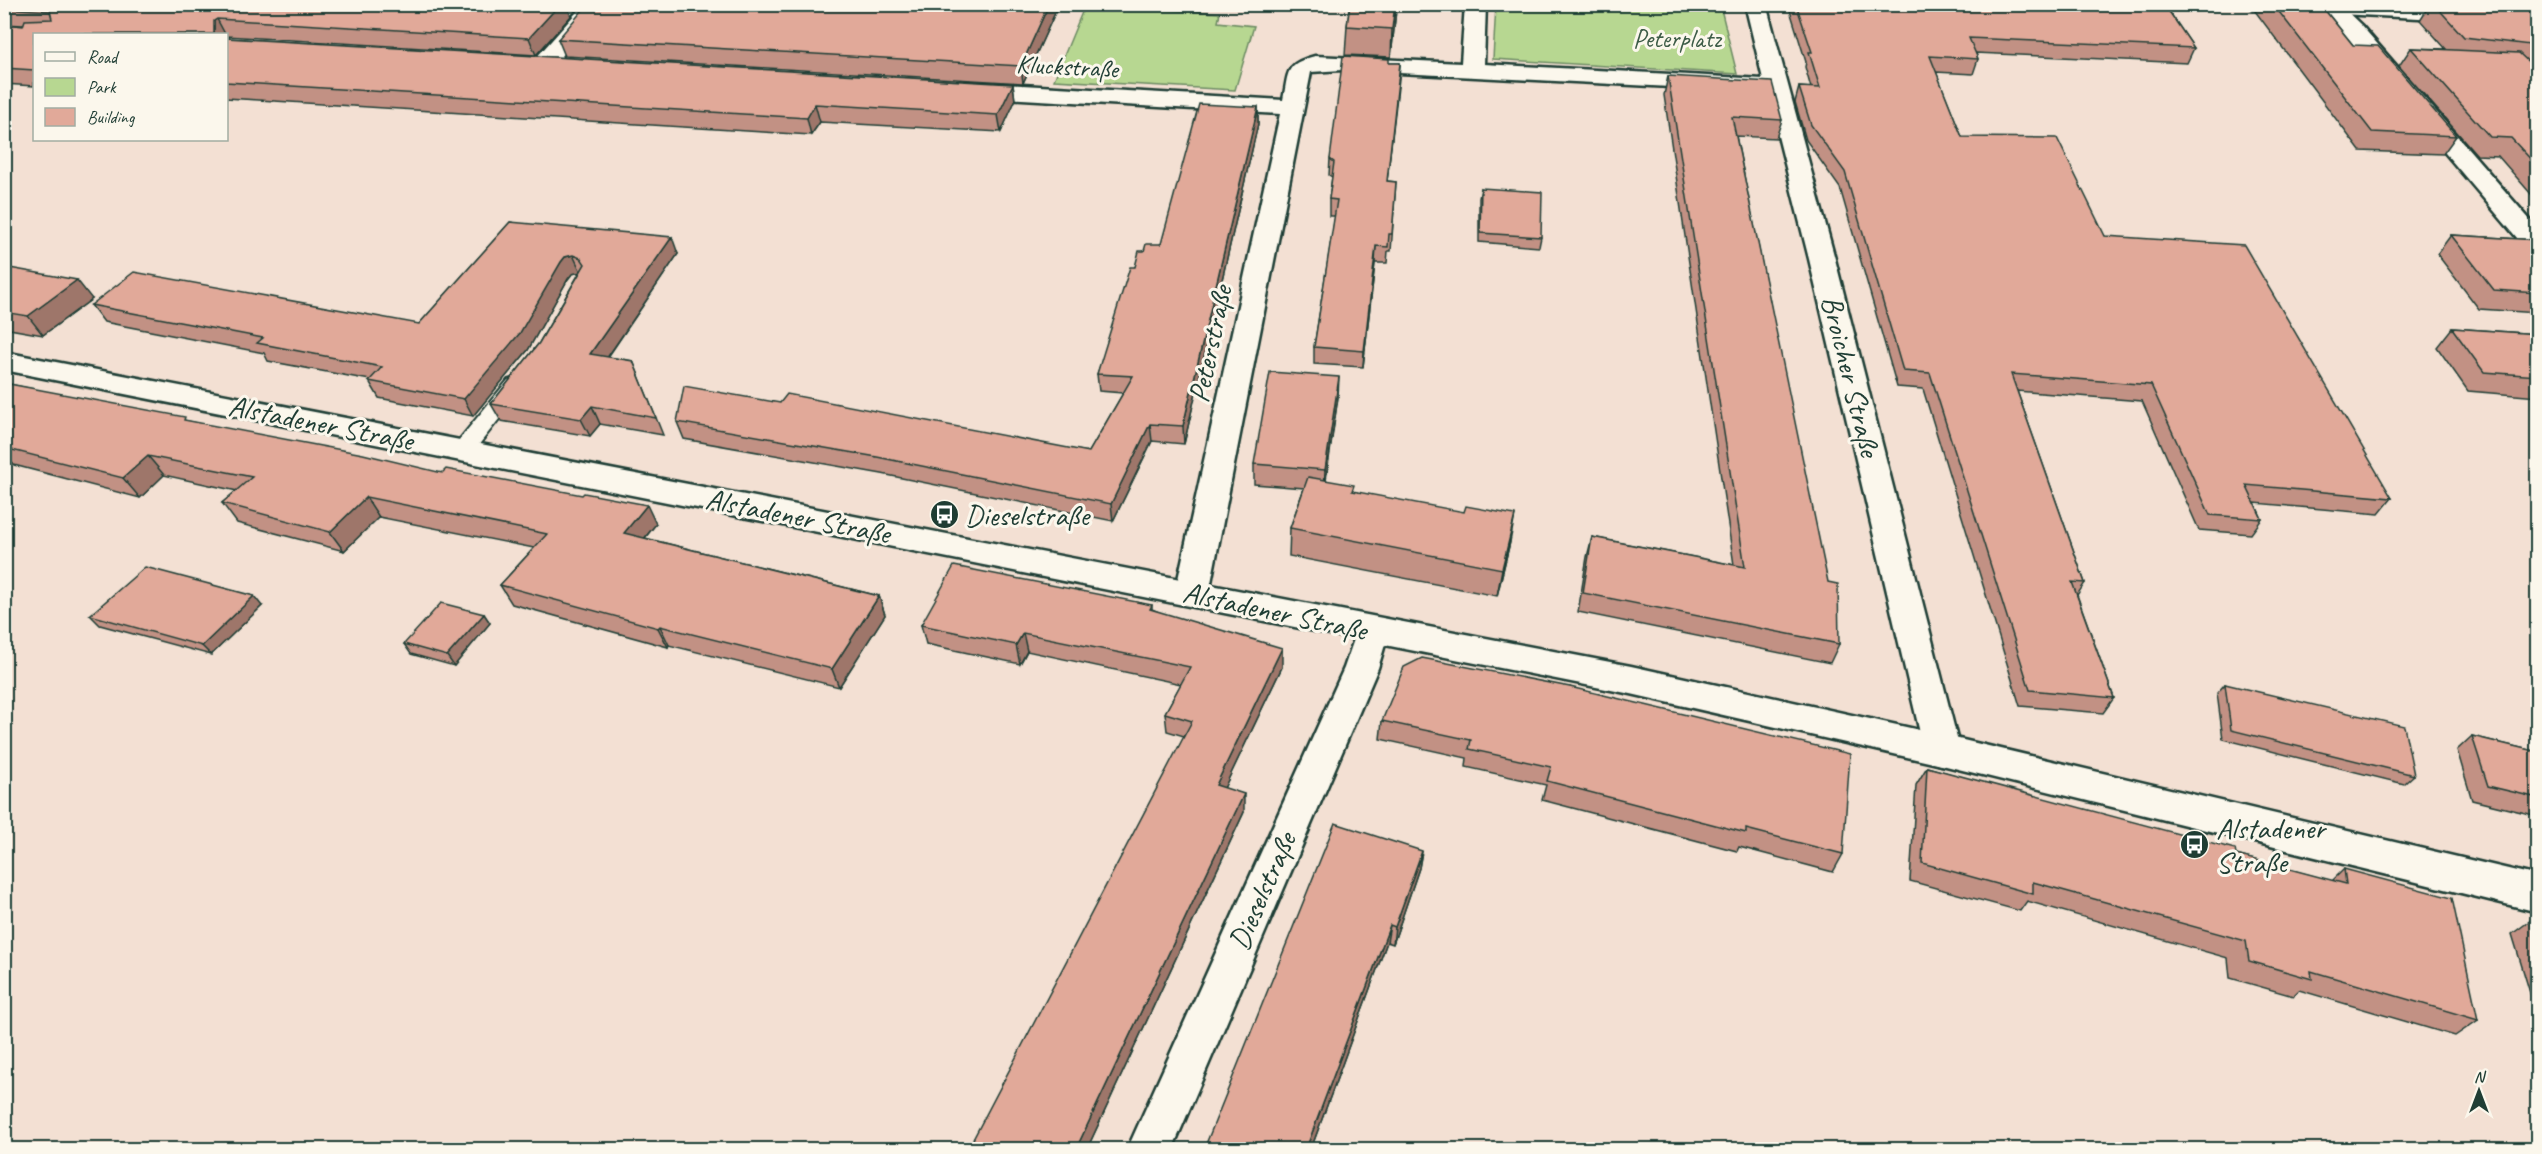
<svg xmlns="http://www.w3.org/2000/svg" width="2542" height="1154" viewBox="0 0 2542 1154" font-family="Caveat,sans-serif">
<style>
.green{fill:#b7d791;stroke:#6b8a62;stroke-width:1.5}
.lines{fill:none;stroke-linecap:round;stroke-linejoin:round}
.service-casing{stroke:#1f3d34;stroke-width:4}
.minor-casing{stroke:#1f3d34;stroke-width:5}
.tertiary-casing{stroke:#1f3d34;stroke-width:5}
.service{fill:#fbf7ec;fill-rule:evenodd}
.minor{fill:#fbf7ec;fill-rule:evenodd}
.tertiary{fill:#fbf7ec;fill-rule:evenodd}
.wall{fill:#c29184;stroke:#1f3d34;stroke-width:1.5}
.shaded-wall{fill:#9e766b;stroke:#1f3d34;stroke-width:1.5}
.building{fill:#e1a999;stroke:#1f3d34;stroke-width:1.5}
.labels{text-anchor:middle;stroke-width:6;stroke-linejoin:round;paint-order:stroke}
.far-park-label{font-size:26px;fill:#3d5c47;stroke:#fbf7ec}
.far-street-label{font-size:26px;fill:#1f3d34;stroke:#fbf7ec}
.street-label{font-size:30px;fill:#1f3d34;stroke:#fbf7ec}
.poi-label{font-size:30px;fill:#1f3d34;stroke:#fbf7ec;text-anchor:start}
</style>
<rect width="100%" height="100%" fill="#f3e0d3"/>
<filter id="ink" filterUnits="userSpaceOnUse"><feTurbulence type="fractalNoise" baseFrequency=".0167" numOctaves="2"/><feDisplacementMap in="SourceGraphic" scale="12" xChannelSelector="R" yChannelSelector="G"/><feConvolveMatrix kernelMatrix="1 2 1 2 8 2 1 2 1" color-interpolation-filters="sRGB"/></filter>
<g filter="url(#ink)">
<!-- green -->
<g class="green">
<path d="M1085,5L1220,13L1218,22L1254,26L1235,90L1054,80Z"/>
<path d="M1496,5L1649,4L1721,9L1737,74L1493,59Z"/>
</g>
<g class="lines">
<defs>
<path id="service" d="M515,378L522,380L526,385L522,390L470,456L462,459L454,456L451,451L454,446L508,380Z"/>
<g id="minor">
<path d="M584,4H606L551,69L543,71L535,69L532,64L535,59Z"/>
<path d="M1465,4H1486L1484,64L1763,79L1745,4H1766L1835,259L1960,750L1955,761L1942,765L1929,761L1924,750L1809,259L1767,92L1342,70L1311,72L1209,593L1204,602L1192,606L1180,602L1175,593L1280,114L968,96L960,94L957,89L960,84L968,82L1283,100C1289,72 1284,64 1315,56L1461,63Z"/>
<path d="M2249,4H2395L2538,12V24L2259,10L2252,8Z"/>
<path d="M1372,618L1384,622L1389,631L1378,668L1172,1150H1127L1344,668L1360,622Z"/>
</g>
<g id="tertiary">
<path d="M2317,4H2339L2361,25L2538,229V254L2529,252L2345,35Z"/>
<path d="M4,352L1631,666L1942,735L2538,876V912L1942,765L1631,694L4,370Z"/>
</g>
</defs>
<!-- service casing -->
<use href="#service" class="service-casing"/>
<!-- minor casing -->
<use href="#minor" class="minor-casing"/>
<!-- tertiary casing -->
<use href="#tertiary" class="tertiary-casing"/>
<!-- service -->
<use href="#service" class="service"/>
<!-- minor -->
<use href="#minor" class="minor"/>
<!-- tertiary -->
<use href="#tertiary" class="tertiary"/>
</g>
<!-- wall -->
<g class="wall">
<path d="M4,4H566L571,16L536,55L226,36V34H34V86L4,84V25H23L4,24Z"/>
<path d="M1059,4L1023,83L565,56L558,39L745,10Z"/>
<path d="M1350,4H1409L1396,10L1391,57L1345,55L1347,26Z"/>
<path d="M1788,4H2164L2194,48L2187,63L1976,53L1978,59L1973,74L1936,72L1962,137L2105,236L2392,498L2379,514L2255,503L2262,519L2251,534L2199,530L2142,401L2017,391L2085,583L2077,595L2114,698L2103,713L2020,706L1923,389L1897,387L1840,188L1806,140L1795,102L1799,87L1811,88L1805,67L1806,62Z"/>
<path d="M2259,4H2320L2353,45L2456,136L2443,154L2360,151L2255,11Z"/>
<path d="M2430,4H2538V67L2533,66L2538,71V202L2498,156L2477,155L2399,66L2411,48L2446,49L2420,20Z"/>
<path d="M226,38L1013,84L1015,101L1001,132L820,122L811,135L226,98Z"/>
<path d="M1389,63H1400L1387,181L1396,182L1391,251H1388L1387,263H1375L1363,367L1314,364V347L1335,216H1329V199L1332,177L1329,175L1330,159Z"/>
<path d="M1668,76L1782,120L1776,138L1736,136L1839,644L1830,663L1578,612L1587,557L1592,537L1734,565L1664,95Z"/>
<path d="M1258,107V124L1184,444L1152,441L1113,521L882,474L684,439L677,422L780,403L1089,452L1123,393L1099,391L1097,374L1135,267L1144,251L1161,244Z"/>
<path d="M1481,188L1541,237L1539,247L1479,242V198Z"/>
<path d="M510,222L678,254L608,357L633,361L663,435L600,424L590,436L501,421L491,404L539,343L580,272L572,274L568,279L528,350L473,416L379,398L369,381L370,380L268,361L264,353L104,322L91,305L419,324Z"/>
<path d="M2451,235L2538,240V313L2479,309L2437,254Z"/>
<path d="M4,267L92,299L43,335L4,328Z"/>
<path d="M2452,328L2538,334V397L2468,391L2437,347Z"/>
<path d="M4,383L188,421L656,524L645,538L879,596L885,615L839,687L669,645L668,647L512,604L500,585L534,548L379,517L344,551L237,523L222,503L237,491L164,475L140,498L14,465L4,454Z"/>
<path d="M1338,397L1326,480L1353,491L1510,542L1497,596L1289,556L1290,528L1304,488L1254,484V464Z"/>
<path d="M1152,605V609L1282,667L1224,788L1244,812L1087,1149L1184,736L1167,731L1165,713L1181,684L1027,651L1020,664L926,644L921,625Z"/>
<path d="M262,606L211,655L100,625L90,615Z"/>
<path d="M484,614L490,623L454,666L411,654L404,644Z"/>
<path d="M2225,684L2414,775L2404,784L2223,739L2217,693Z"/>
<path d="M1570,687L1843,854L1833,872L1739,847L1737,851L1542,800L1546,785L1466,767L1467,758L1380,739L1382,721Z"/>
<path d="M2472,736L2538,752V816L2472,800L2457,750Z"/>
<path d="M1927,767L2236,855L2332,881L2344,869L2478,1020L2455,1036L2299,990L2293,996L2230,978L2228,958L2027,901L2020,911L1910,881L1916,785Z"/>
<path d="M1422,851L1419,868L1393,944L1387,942L1311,1149H1204Z"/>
<path d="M2535,917H2538V1019L2512,934Z"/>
</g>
<!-- shaded-wall -->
<g class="shaded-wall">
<path d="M560,4H566L571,16L536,55L529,38Z"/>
<path d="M1049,4H1059L1023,83L1021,66Z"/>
<path d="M1395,4H1409L1396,10L1391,57L1392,29Z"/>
<path d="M217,19L225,34H214V21Z"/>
<path d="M1400,63L1399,79L1385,197L1387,181Z"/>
<path d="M1013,84L1015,101L1001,132L998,115Z"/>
<path d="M815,104L820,122L811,135L807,118Z"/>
<path d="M1258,107V124L1184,444L1183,426Z"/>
<path d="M672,237L678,254L598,371L590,354Z"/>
<path d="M1376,246L1375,263L1363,367L1364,351Z"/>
<path d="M573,255L581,272L572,274L568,279L528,350L473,416L464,399L561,262L565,257Z"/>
<path d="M77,280L92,299L43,335L28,316Z"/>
<path d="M1339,377L1338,397L1324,490L1325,470Z"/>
<path d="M592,406L600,424L590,436L581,419Z"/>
<path d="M1150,424L1152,441L1113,521L1111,504Z"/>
<path d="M148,456L164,475L140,498L123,478Z"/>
<path d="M366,497L379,517L344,551L330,532Z"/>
<path d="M647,505L656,524L633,552L624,533Z"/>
<path d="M1515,515L1510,542L1497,596L1502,569Z"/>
<path d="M254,596L262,606L211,655L202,646Z"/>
<path d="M879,596L885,615L839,687L832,669Z"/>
<path d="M484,614L490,623L454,666L447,656Z"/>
<path d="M660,626L669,645L668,647L658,628Z"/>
<path d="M1023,633L1027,651L1020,664L1016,645Z"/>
<path d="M1282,648V667L1217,803L1216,785Z"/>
<path d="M1244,794V812L1087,1149H1076Z"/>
<path d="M1422,851L1419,868L1393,944L1395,927Z"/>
<path d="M1390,925L1387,942L1311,1149H1306Z"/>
</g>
<!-- building -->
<g class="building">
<path d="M4,4H560L529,38L217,19L214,21V34H34V70L4,68V24L23,26L25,20L52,19L50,11L4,8Z"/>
<path d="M588,4H650L745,10L746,4H1049L1021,66L558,39Z"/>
<path d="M1350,4H1395L1392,29L1347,26Z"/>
<path d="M1796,4H2164L2194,48L1969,38L1978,59L1930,56L1962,137L2057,138L2105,236L2244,245L2392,498L2246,485L2262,519L2210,515L2151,385L2011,374L2085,583L2072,582L2114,698L2030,690L1930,373L1903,371L1845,172L1811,125L1799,87L1820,88L1809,52H1812Z"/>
<path d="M2273,4H2320L2353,45L2378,46L2456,136L2372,132Z"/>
<path d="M2434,4H2484L2538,7V46L2464,37Z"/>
<path d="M226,38L1013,84L998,115L815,104L807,118L226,82Z"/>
<path d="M2411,48L2519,53L2538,71V167L2511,138L2490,137Z"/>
<path d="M1343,56L1389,59V63H1400L1387,181L1396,182L1392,234H1389L1388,247L1376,246L1364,351L1314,347L1337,200L1329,199L1334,162L1330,159Z"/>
<path d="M1668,76L1772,82L1782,120L1732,117L1828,582L1838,584L1839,644L1583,593L1592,537L1745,567Z"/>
<path d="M1199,104L1258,107L1183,426L1150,424L1111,504L877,457L677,422L684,386L780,403L787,394L1089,452L1133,376L1097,374L1130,267H1135L1139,251H1144L1146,244H1161Z"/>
<path d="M1481,188L1542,192L1541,237L1480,233Z"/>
<path d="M510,222L672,237L590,354L633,361L656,418L592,406L581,419L491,404L539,343L585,264L581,258L573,255L565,257L561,262L520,333L464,399L369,381L382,367L257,343L263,338L91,305L134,272L419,324Z"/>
<path d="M2451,235L2538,240V293L2494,290Z"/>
<path d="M4,267L77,280L28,316L4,312Z"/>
<path d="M2452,328L2538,334V376L2484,372Z"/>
<path d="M1270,372L1339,377L1325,470L1254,464Z"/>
<path d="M4,383L185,417L184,420L363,454L442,473L446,469L582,495L584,493L647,505L624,533L879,596L832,669L660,626L658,628L500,585L547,534L366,497L330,532L222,503L252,477L148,456L123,478L4,448V439L7,437L4,436Z"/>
<path d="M1308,477L1354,485L1352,491L1464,512L1466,506L1515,515L1502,569L1290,528Z"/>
<path d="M954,566L1152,605L1150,609L1282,648L1216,785L1244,794L1076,1149H968L1192,721L1165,713L1190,667L1023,633L1016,645L921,625Z"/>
<path d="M145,567L254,596L202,646L90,615Z"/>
<path d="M441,603L484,614L447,656L404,644Z"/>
<path d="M1422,658L1570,687L1850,754L1843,854L1746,829V833L1547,781L1551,767L1469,749L1471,740L1382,721L1404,667Z"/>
<path d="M2225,684L2404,726L2414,775L2231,730Z"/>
<path d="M2472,736L2538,752V798L2488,786Z"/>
<path d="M1927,767L2235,849L2236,855L2346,884L2344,869L2452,898L2478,1020L2311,971L2312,979L2249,961L2246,941L2033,882V894L1922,863Z"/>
<path d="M1335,823L1422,851L1395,927L1390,925L1306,1149H1204Z"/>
</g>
</g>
<!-- icons -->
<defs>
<symbol id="bus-disc" viewBox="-11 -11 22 22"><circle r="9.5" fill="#1f3d34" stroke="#fbf7ec"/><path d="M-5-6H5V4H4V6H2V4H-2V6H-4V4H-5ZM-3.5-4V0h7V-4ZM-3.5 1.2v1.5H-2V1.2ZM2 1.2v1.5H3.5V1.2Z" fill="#fff"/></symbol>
</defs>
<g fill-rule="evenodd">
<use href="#bus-disc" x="928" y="498" width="33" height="33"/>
<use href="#bus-disc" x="2178" y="828" width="33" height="33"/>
</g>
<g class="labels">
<!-- far-park labels -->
<g class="far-park-label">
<text x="1677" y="47">Peterplatz</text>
</g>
<!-- far-street labels -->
<g class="far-street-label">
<text transform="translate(1067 66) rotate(3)" y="9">Kluckstraße</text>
</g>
<!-- street labels -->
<g class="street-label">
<text transform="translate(1210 344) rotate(-78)" y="10">Peterstraße</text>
<text transform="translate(1851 376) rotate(76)" y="10">Broicher Straße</text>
<text transform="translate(321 423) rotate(11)" y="10">Alstadener Straße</text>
<text transform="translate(798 516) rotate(11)" y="10">Alstadener Straße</text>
<text transform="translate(1275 611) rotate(12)" y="10">Alstadener Straße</text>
<text transform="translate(1262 891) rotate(-66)" y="10">Dieselstraße</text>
</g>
<!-- poi labels -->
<g class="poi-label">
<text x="965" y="525">Dieselstraße</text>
<text x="2216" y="838">Alstadener<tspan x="2216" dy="34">Straße</tspan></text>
</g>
</g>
<!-- margin -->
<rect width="2542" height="1154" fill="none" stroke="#fbf7ec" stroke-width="24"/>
<rect x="12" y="12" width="2518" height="1130" fill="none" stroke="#1f3d34" stroke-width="2" filter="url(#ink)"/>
<!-- legend -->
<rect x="33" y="33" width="195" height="108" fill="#fbf7ec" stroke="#a3ada2" stroke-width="1.5"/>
<rect x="45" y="52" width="30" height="9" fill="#fbf7ec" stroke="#a3ada2" stroke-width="1.5"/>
<text x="87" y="63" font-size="18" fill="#1f3d34">Road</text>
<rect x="45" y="78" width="30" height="18" fill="#b7d791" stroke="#a3ada2" stroke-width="1.5"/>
<text x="87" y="93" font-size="18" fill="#1f3d34">Park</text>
<rect x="45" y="108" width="30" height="18" fill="#e1a999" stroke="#a3ada2" stroke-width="1.5"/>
<text x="87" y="123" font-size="18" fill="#1f3d34">Building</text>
<!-- north arrow -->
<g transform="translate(2479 1091)" stroke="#fbf7ec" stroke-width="4.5" paint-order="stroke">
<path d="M0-4.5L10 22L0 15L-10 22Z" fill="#1f3d34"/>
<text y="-9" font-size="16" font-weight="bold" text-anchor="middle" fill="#1f3d34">N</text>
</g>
</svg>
